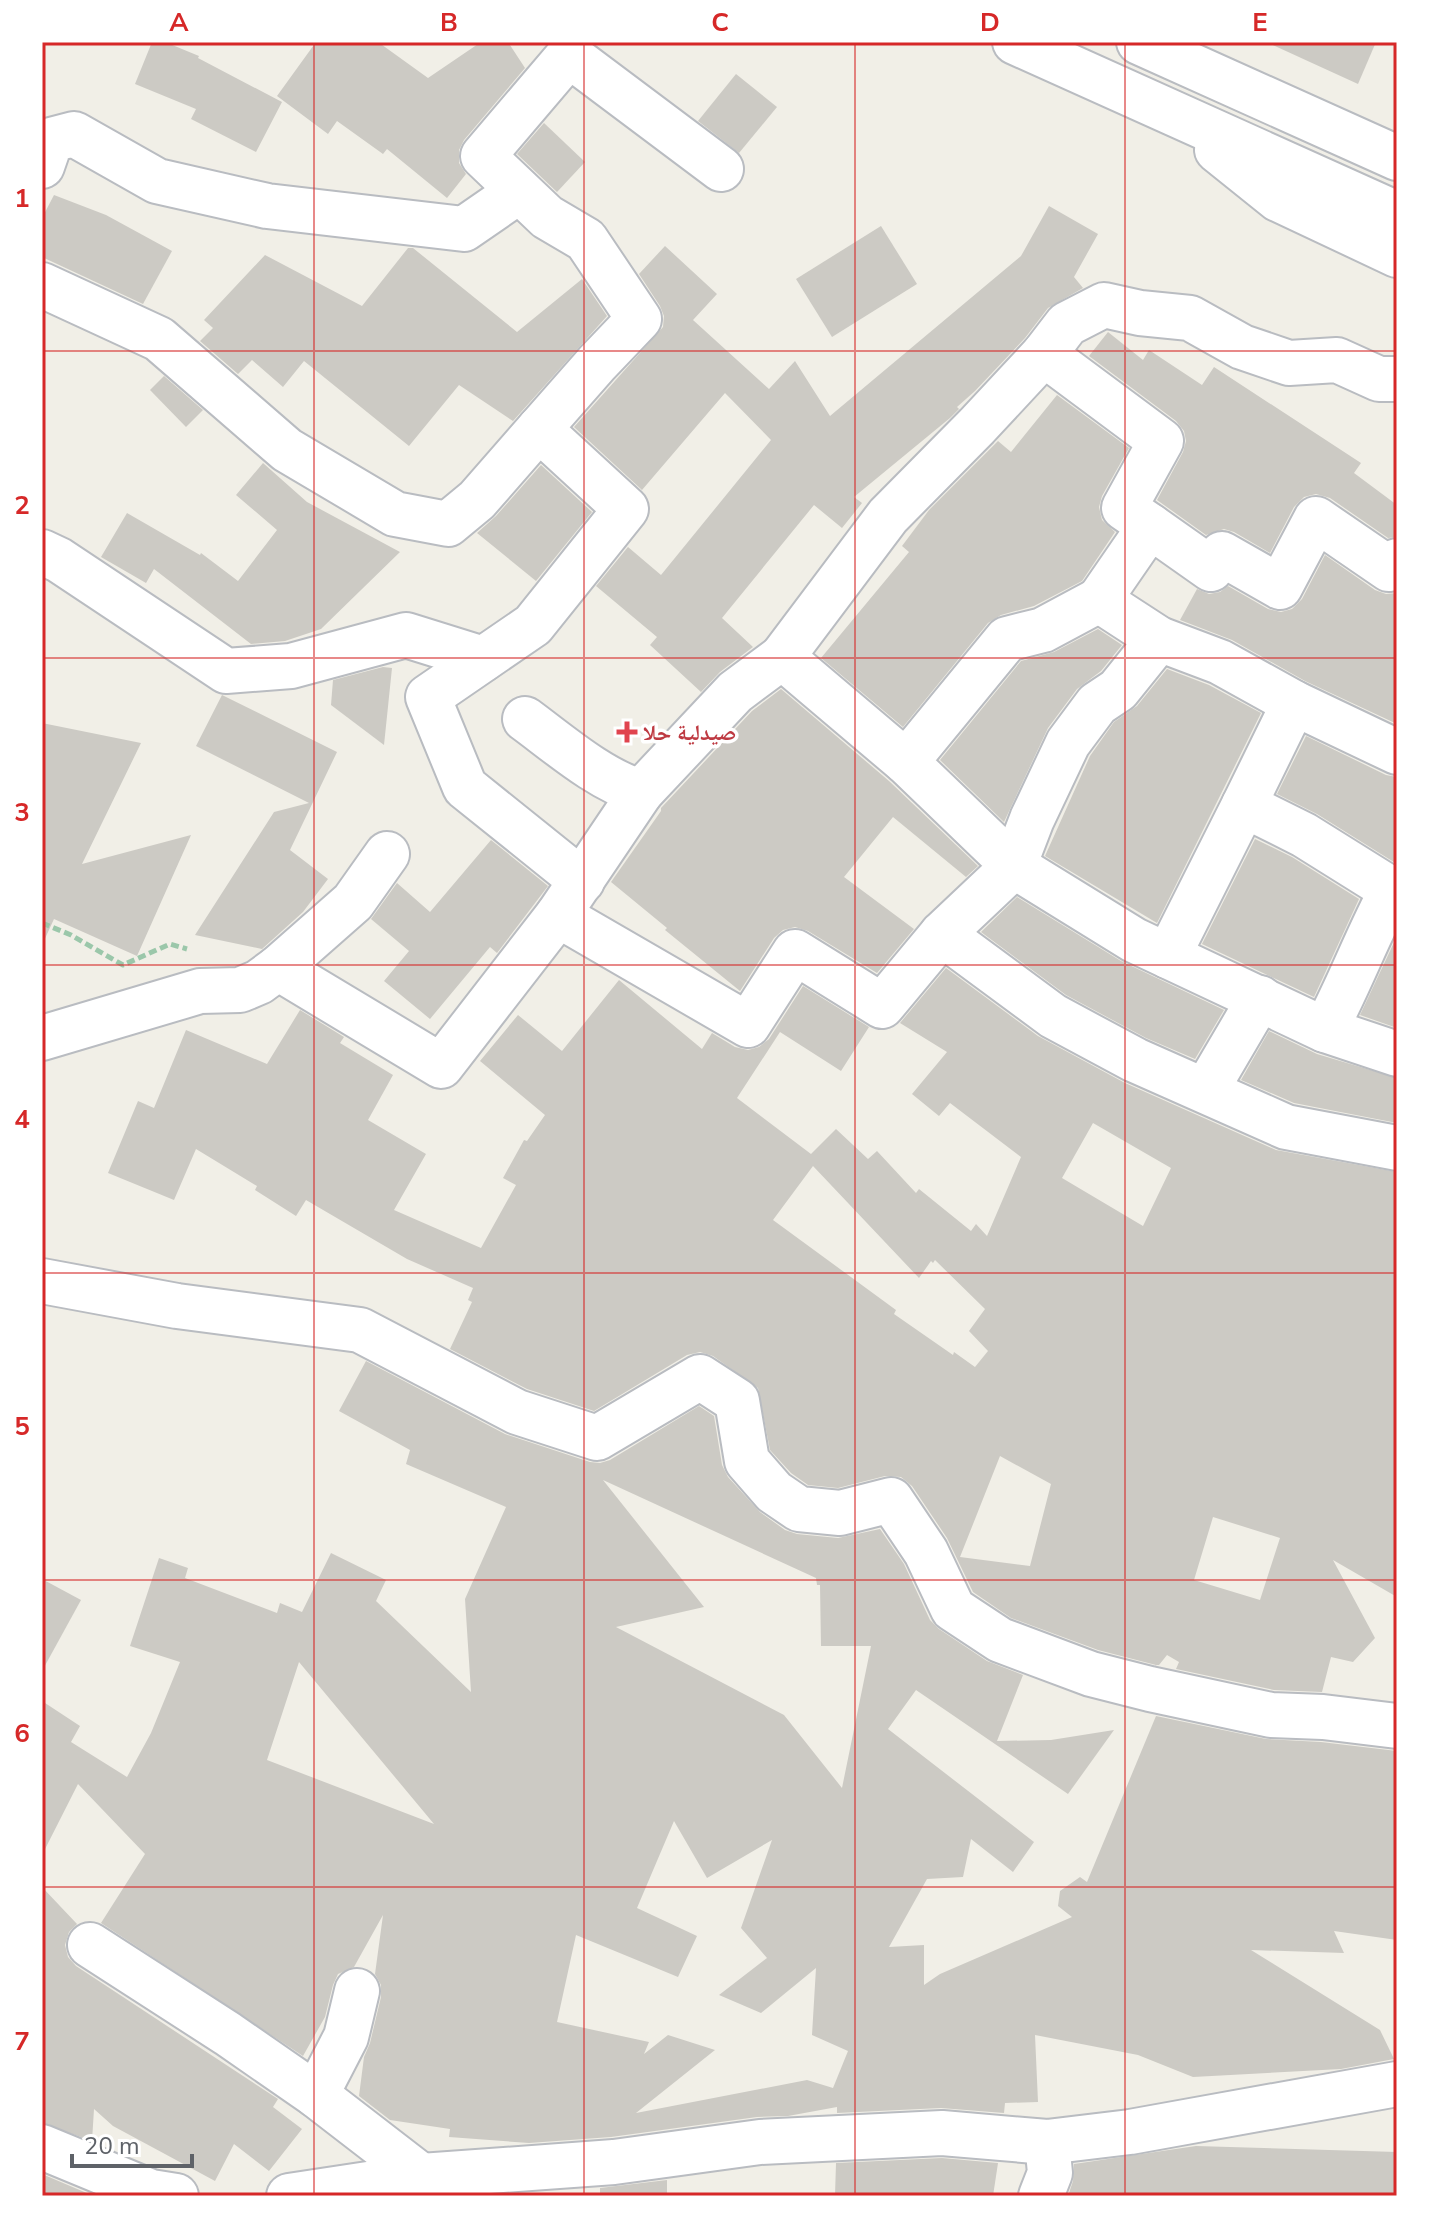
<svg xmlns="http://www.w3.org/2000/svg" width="1439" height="2238" viewBox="0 0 1439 2238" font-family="'Nunito Sans','Noto Naskh Arabic',sans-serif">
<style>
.building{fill:#cccac4;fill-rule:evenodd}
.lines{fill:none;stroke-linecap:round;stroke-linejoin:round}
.minor-casing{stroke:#b9bcc1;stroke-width:48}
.path{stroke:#9bc7aa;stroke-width:5;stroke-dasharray:8 4;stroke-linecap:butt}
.minor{stroke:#fff;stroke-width:44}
.grid{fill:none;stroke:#d62828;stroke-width:2;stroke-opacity:0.55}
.health-dot{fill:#e0444e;stroke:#fff;stroke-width:3}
.labels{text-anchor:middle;stroke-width:7;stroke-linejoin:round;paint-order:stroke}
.health-label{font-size:22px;font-weight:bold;fill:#be3a42;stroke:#fff;text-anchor:start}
.neatline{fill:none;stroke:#d62828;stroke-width:3}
.grid-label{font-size:26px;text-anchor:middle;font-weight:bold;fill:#d62828}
</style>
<rect width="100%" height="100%" fill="#f1efe7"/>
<!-- building -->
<g class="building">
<path d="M152,42H165L199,56L198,58L282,102L256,152L191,119L196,109L135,84Z"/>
<path d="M316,42H378L428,78L481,42H508L525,68L464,140L459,150V163L466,174L447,198L387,149L383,154L337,121L328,134L277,96Z"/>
<path d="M1266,42H1376L1358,84Z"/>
<path d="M736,74L777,107L739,153L698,121Z"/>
<path d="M544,123L585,162L557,192L517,154Z"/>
<path d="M54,195L106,215L172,251L143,304L42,257V218Z"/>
<path d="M1049,206L1098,234L1074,277L1083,288L1048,308L1025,338L975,391L957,407L959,409L950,418L854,497L862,503L842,528L814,505L722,618L753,647L720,672L701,692L650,645L657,637L596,586L628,547L661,575L771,440L725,393L642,490L574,427L663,327L664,316L660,306L639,274L665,246L717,294L693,320L769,389L795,361L830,416L1021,256Z"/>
<path d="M881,226L917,284L832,337L796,279Z"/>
<path d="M408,248H413L517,332L582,279L607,316L513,421L459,385L409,446L304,361L283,387L252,360L238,374L200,341L213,328L204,320L265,255L362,306Z"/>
<path d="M1108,332L1143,360L1149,350L1202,385L1214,367L1361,463L1354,473L1397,505V537L1388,538L1330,498L1316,494L1304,497L1294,507L1270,553L1234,532L1224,529L1206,535L1157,500L1183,452L1186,441L1184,431L1176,421L1089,356Z"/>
<path d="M164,376L203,410L186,427L150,390Z"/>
<path d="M1057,395L1129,448L1102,496L1099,507L1102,520L1115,532L1082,581L1034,606L1001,615L988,623L903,727L821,658L909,552L902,546L929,510L998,441L1011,452Z"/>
<path d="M263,463L307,502L400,552L321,629L285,641L251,644L154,569L146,583L101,557L127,513L200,555L201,553L238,581L277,530L236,495Z"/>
<path d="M541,465L592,512L536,581L477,533L496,516Z"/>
<path d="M1325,555L1375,590L1386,594L1397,593V724L1305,681L1232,640L1180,620L1197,589L1209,594L1220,592L1228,586L1268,609L1281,612L1292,609L1302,599Z"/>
<path d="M1098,629L1122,645L1101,671L1077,689L1048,728L1004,822L940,760L1021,661L1054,652Z"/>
<path d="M383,667L392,668L384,745L331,705L333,680Z"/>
<path d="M1167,669L1209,685L1261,713L1157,923L1045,856L1090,756L1114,722L1137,706Z"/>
<path d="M781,689L889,781L978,866L966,877L893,817L844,877L914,929L877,973L808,931L795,927L783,930L774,938L740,991L665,930L667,928L611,882L661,811V808L752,711Z"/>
<path d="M222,695L337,752L290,850L328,879L303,912L262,949L195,935L274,812L309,803L196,746Z"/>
<path d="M42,723L141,743L82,864L191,835L137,956L54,919L42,945Z"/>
<path d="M1306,736L1386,775L1397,777V864L1317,814L1277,794Z"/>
<path d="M1255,839L1292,857L1359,899L1314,997L1202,944Z"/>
<path d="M491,840L548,886L497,953L490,947L430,1019L384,981L409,951L371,919L397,883L430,912Z"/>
<path d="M1017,897L1121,961L1224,1010L1195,1059L1146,1038L1066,995L981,932Z"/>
<path d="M1397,936V1028L1360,1015Z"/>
<path d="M946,968L1038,1036L1125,1083L1276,1150L1397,1172V1597L1333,1560L1375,1638L1353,1662L1331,1657L1322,1692L1274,1690L1176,1669L1179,1662L1167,1655L1159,1665H1156L1098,1650L1011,1618L973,1592L947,1538L912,1486L901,1477L885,1476L838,1488L808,1485L791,1473L770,1450L758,1388L713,1356L700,1352L687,1355L594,1411L527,1389L450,1349L472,1302L468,1300L473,1288L407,1259L306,1200L296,1216L255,1190L257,1186L196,1149L174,1200L108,1173L138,1101L154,1108L186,1030L267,1064L300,1010L344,1037L340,1043L393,1075L368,1120L426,1154L394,1210L481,1248L516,1185L503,1178L524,1140L527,1141L545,1115L480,1061L518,1015L562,1051L619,980L702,1049L712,1033L735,1047L748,1050L759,1047L769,1039L803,986L869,1027L841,1071L780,1032L737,1098L811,1154L836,1129L868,1159L877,1151L916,1193L919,1189L971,1231L976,1224L987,1236L1021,1157L950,1103L939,1116L912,1094L947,1052L900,1023ZM1093,1123L1171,1168L1143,1226L1062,1178ZM813,1166L919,1278L931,1261L933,1263L935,1260L985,1309L969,1331L988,1351L975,1367L954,1352L953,1355L894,1314L896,1310L773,1220ZM1000,1456L1051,1484L1030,1566L960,1557ZM1213,1517L1280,1538L1260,1600L1194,1580Z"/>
<path d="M1269,1031L1317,1054L1397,1078V1123L1294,1103L1241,1080Z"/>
<path d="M366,1361L505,1434L590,1462L600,1463L610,1460L699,1406L714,1416L722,1465L728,1477L760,1512L785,1530L797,1534L838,1538L880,1529L904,1564L930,1620L939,1629L987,1661L1023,1675L997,1741L1051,1740L1114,1730L1068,1794L916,1690L888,1729L1034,1842L1013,1872L971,1839L963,1877L927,1879L889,1947L924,1945V1985L940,1974L1072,1917L1058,1906L1060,1891L1080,1877L1087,1882L1156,1716L1266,1739L1321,1742L1397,1751V1940L1334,1931L1344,1953L1251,1950L1380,2030L1394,2059L1341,2069L1193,2077L1138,2055L1035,2035L1038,2102L1005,2103L1004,2113L941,2108L837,2113V2107L788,2116L757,2117L611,2137L529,2143L449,2137L450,2129L390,2120L359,2096L364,2057L370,2043L381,1997V1985L375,1974L383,1915L354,1967L338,1974L333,1985L325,2017L303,2056L101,1923L145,1854L78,1784L42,1855V1701L80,1726L71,1742L127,1777L151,1733L180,1662L130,1646L159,1558L188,1568L185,1578L277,1613L280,1603L302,1612L331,1553L386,1580L376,1601L471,1692L465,1599L506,1507L406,1464L410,1450L339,1411ZM603,1480L816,1578L817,1585H820L821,1646H871L842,1788L784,1715L616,1627L704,1607ZM299,1662L434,1824L267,1760ZM674,1821L707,1878L772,1840L741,1928L767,1958L719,1995L761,2013L816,1968L812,2035L848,2051L833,2088L807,2080L636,2113L715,2050L668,2035L644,2054L649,2042L557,2022L576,1935L678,1977L697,1936L637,1908Z"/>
<path d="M42,1579L81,1600L42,1671Z"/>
<path d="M42,1887L77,1924L69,1932L65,1945L68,1957L76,1966L278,2099L273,2107L302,2129L269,2171L234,2144L215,2181L113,2126L94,2109L92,2141L42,2123Z"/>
<path d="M1196,2146L1397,2152V2196H1068L1073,2181L1074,2164Z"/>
<path d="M942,2158L998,2163L993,2196H835L836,2163Z"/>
<path d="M42,2174L89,2194V2196H42Z"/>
<path d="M667,2180V2196H600V2188Z"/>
</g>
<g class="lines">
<defs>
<g id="minor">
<path d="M1015,42L1397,214"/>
<path d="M1139,42L1397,158"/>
<path d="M1217,150L1278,199L1397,255"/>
<path d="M42,166L51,140L74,134L157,181L267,206L464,229L519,191"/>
<path d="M42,285L159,339L287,450L395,514L448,524L477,500L539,429"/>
<path d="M1044,354L1161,441L1124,508L1150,526"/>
<path d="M42,552L59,560L226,671L291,666L406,635L483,659"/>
<path d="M1397,561L1389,569L1316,519L1280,587L1222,554L1211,569L1150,526L1099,600L1159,639L1220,662L1294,703L1397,752"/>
<path d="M1159,639L1118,690L1097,704L1068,743L1032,819L1014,866L1134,940L1168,956"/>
<path d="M1294,703L1244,805L1304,835L1392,890"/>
<path d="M525,719C559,744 600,780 641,792L558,915L748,1025L795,952L882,1006L942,934L1014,866L906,762L1007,639L1043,630L1099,600"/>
<path d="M906,762L782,657L888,516L977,426L1044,354L1067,324L1104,305L1140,313L1190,318L1242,347L1289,363L1337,360L1379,379H1397"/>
<path d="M641,792L735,692L782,657"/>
<path d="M1244,805L1168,956L1325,1030L1397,1054"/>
<path d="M387,854L353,902L278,968L441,1066L558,915"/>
<path d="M582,881L465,787L428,697L533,625L626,509L539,429L597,363L639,319L586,240L547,217L483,156L569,55L721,169"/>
<path d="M942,934L1053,1016L1135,1060L1286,1127L1397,1148"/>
<path d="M1325,1030C1350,984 1367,936 1392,890L1397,892"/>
<path d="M42,1038L200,991L240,990L259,982L278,968"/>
<path d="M1206,1090L1260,998"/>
<path d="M42,1281L177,1306L360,1330L517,1412L597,1438L700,1377L737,1401L747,1461L774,1492L799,1509L840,1513L891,1500L926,1552L953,1609L1000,1640L1091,1674L1150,1689L1271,1715L1323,1717L1397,1726"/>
<path d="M90,1945L228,2034L316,2095L421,2176"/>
<path d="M316,2095L346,2037L357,1991"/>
<path d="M42,2147L151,2192L176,2196"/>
<path d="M289,2196L421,2176L614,2162L760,2142L942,2133L1047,2142L1130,2132L1397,2084"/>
<path d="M1041,2196L1050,2173L1047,2142"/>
</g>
</defs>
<!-- minor casing -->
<use href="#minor" class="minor-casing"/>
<!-- path -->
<path class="path" d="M42,923L71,935L123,965L170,944L187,949"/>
<!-- minor -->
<use href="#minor" class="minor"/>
</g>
<!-- grid -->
<path class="grid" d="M314,42V2196M584,42V2196M855,42V2196M1125,42V2196M42,351H1397M42,658H1397M42,965H1397M42,1273H1397M42,1580H1397M42,1887H1397"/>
<!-- markers -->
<path class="health-dot" d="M623 720h8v8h8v8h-8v8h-8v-8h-8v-8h8z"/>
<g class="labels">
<!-- health labels -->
<g class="health-label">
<text x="643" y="740">صيدلية حلا</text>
</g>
</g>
<!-- border -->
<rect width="1439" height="2238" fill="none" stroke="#ffffff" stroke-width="88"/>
<!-- scale -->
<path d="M72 2154v12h120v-12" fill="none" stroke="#5e6268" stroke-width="4"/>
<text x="84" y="2154" font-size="24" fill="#5e6268" stroke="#ffffff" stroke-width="6" paint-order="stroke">20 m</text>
<rect x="44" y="44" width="1351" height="2150" class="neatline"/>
<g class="grid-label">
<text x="179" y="31">A</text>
<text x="449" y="31">B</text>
<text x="720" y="31">C</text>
<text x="990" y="31">D</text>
<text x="1260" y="31">E</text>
<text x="22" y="207">1</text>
<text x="22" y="514">2</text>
<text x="22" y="821">3</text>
<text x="22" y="1128">4</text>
<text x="22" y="1435">5</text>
<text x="22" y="1742">6</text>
<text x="22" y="2050">7</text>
</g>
</svg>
